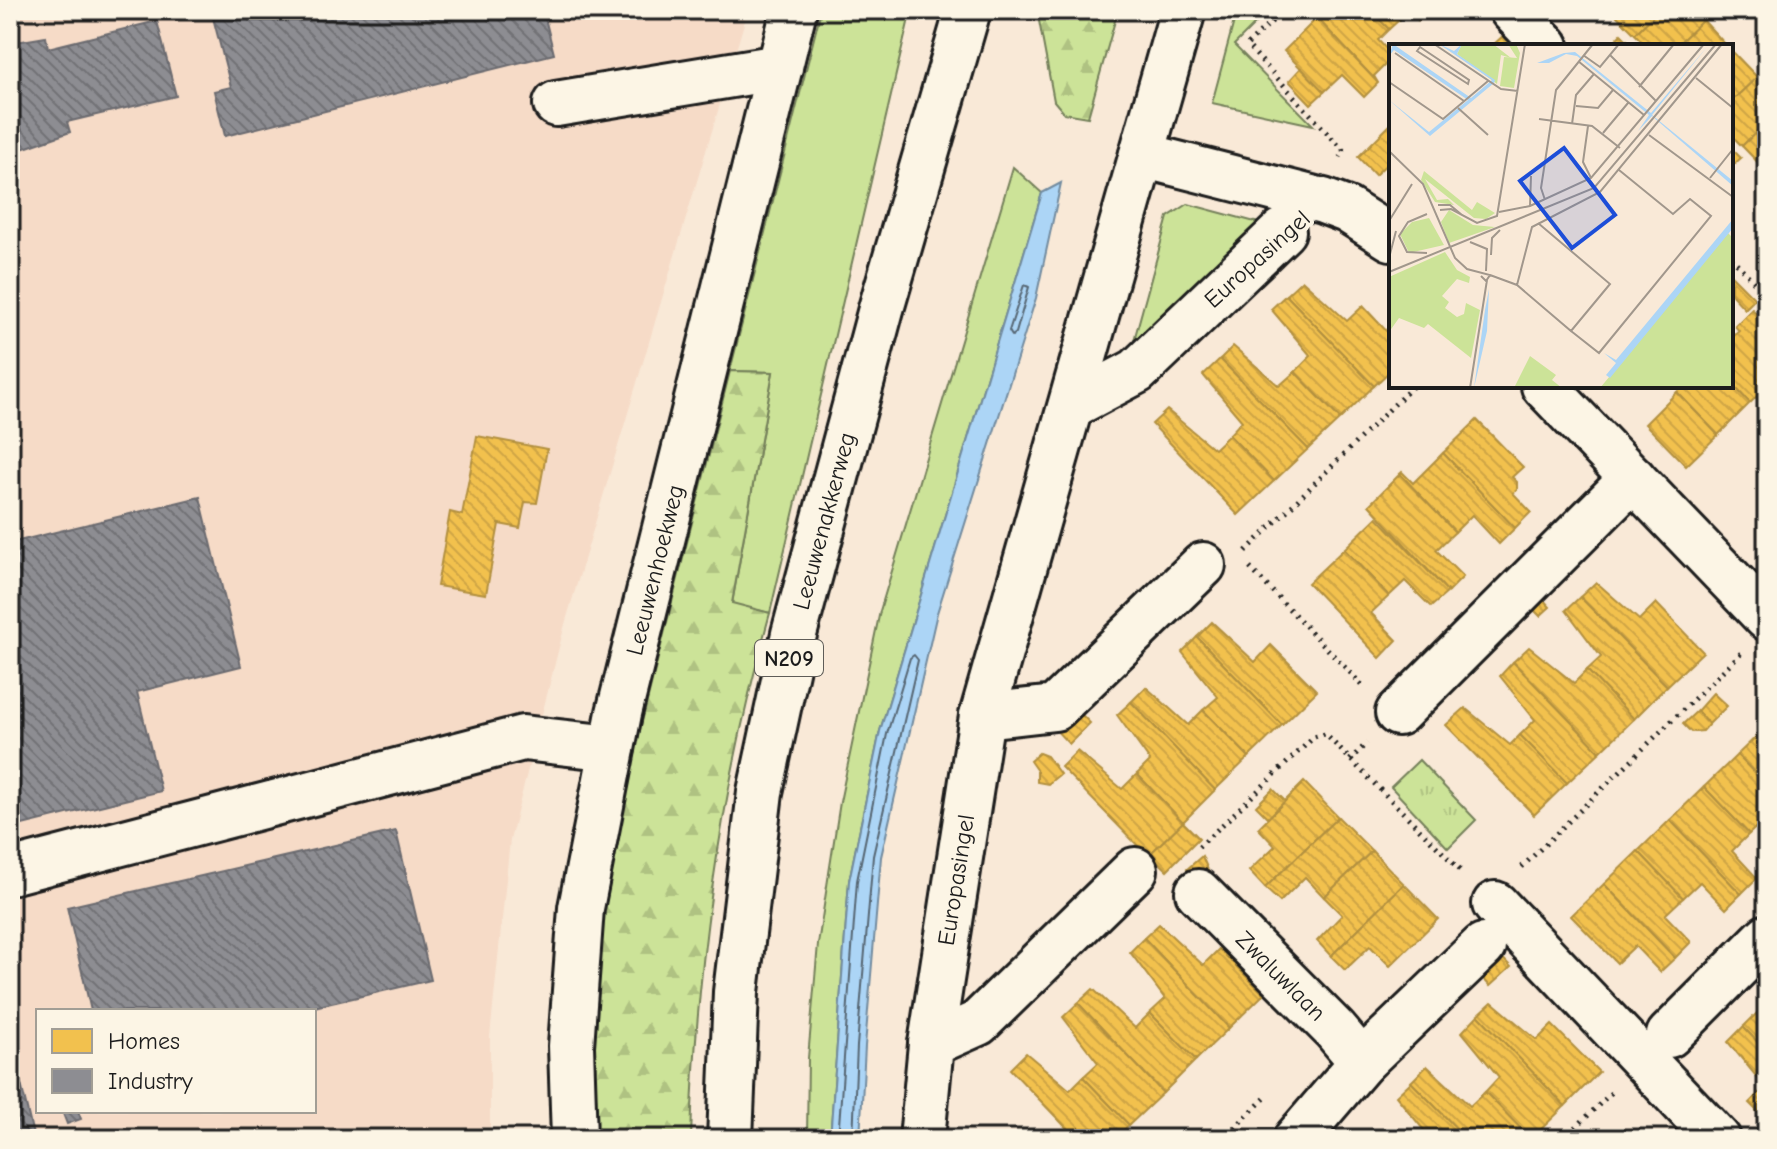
<svg xmlns="http://www.w3.org/2000/svg" width="1777" height="1149" viewBox="0 0 1777 1149" font-family="'Comic Neue',sans-serif">
<style>
.built{fill:#f6dbc7;fill-rule:evenodd}
.grass{fill:#cce398;stroke:#74805a;stroke-width:2}
.forest{fill:url(#forest-firs);stroke:#74805a;stroke-width:2}
.park{fill:url(#park-tufts);stroke:#74805a;stroke-width:2}
.water{fill:#acd5f6;stroke:#728b9f;stroke-width:2}
.homes{fill:url(#homes-back-hatch);stroke:#b2903f;stroke-width:2}
.industry{fill:url(#industry-back-hatch);stroke:#6b6b6f;stroke-width:2}
.lines{fill:none;stroke-linecap:round;stroke-linejoin:round}
.shore{stroke:#566673;stroke-width:2}
.minor-casing{stroke:#1c1c1c;stroke-width:50}
.major-casing{stroke:#1c1c1c;stroke-width:50}
.path{stroke:#1c1c1c;stroke-width:5;stroke-dasharray:2 6;stroke-linecap:butt}
.minor{stroke:#fcf5e5;stroke-width:44}
.major{stroke:#fcf5e5;stroke-width:44}
.labels{text-anchor:middle;stroke-width:8;stroke-linejoin:round;paint-order:stroke}
.shield{fill:#fcf5e5;stroke:#5f5d58;stroke-width:2}
.shield-label{font-size:22px;font-weight:bold;fill:#1c1c1c}
.street-label{font-size:24px;fill:#1c1c1c;stroke:#fcf5e5}
.inset-road{fill:none;stroke:#a1978c;stroke-width:2}
.view{fill:#1d4ed8;fill-opacity:0.15;stroke:#1d4ed8;stroke-width:4}
.inset-edge{fill:none;stroke:#1c1c1c;stroke-width:4}
</style>
<defs>
<pattern id="forest-firs" width="22" height="20" patternUnits="userSpaceOnUse" patternTransform="scale(2)"><rect width="22" height="20" fill="#cce398"/><path d="M5 1l3.5 6h-7zM16 11l3.5 6h-7z" fill="#afc282"/></pattern>
<pattern id="park-tufts" width="24" height="20" patternUnits="userSpaceOnUse" patternTransform="scale(2)"><rect width="24" height="20" fill="#cce398"/><path d="M3 7l-1-3M5 7V3M7 7l1-3M15 17l-1-3M17 17v-4M19 17l1-3" fill="none" stroke="#afc282"/></pattern>
<pattern id="homes-back-hatch" width="6" height="6" patternUnits="userSpaceOnUse" patternTransform="scale(2)"><rect width="6" height="6" fill="#f2c14e"/><path d="M-1 5l2 2M0 0l6 6M5-1l2 2" fill="none" stroke="#cfa544"/></pattern>
<pattern id="industry-back-hatch" width="6" height="6" patternUnits="userSpaceOnUse" patternTransform="scale(2)"><rect width="6" height="6" fill="#8d8d92"/><path d="M-1 5l2 2M0 0l6 6M5-1l2 2" fill="none" stroke="#727276"/></pattern>
</defs>
<rect width="100%" height="100%" fill="#f9e9d7"/>
<filter id="ink" filterUnits="userSpaceOnUse"><feTurbulence type="fractalNoise" baseFrequency=".0125" numOctaves="2"/><feDisplacementMap in="SourceGraphic" scale="16" xChannelSelector="R" yChannelSelector="G"/><feConvolveMatrix kernelMatrix="1 2 1 2 8 2 1 2 1" color-interpolation-filters="sRGB"/></filter>
<g filter="url(#ink)">
<!-- built -->
<path class="built" d="M10,10H748L565,624L510,840L490,1037V1139H10ZM38,1011H314V1111H38Z"/>
<!-- grass -->
<g class="grass">
<path d="M821,10H911L770,613L732,604L773,372L730,371Z"/>
<path d="M1237,10H1269L1234,45L1313,125L1212,103Z"/>
<path d="M1013,167L1042,193L880,731L849,881L830,1139H807L808,1058L818,944L840,802L880,611Z"/>
<path d="M1188,204L1270,226L1128,362L1168,217Z"/>
</g>
<!-- forest -->
<g class="forest">
<path d="M1037,10H1118L1088,117L1064,113L1054,101Z"/>
<path d="M730,371L773,372L732,603L770,613C722,785 696,960 691,1139H593L590,1042L604,873Z"/>
</g>
<!-- park -->
<path class="park" d="M1419,760L1476,820L1448,848L1391,787Z"/>
<!-- water -->
<path class="water" d="M1061,183L1036,298L937,613L881,857L865,1046L860,1139H830L849,881L880,731L1042,193Z"/>
<!-- homes -->
<g class="homes">
<path d="M1326,10H1370L1389,29L1378,40L1391,54V59L1374,76L1378,83L1317,18Z"/>
<path d="M1370,10H1428L1418,20L1409,11L1389,29Z"/>
<path d="M1611,10H1659L1635,34Z"/>
<path d="M1659,10H1714L1676,46H1646L1635,34Z"/>
<path d="M1317,18L1378,83L1364,97L1342,75L1324,92L1284,51Z"/>
<path d="M1703,20L1727,46H1676Z"/>
<path d="M1505,34L1514,44L1492,46Z"/>
<path d="M1621,34L1633,46H1610Z"/>
<path d="M1731,50L1757,77L1731,102Z"/>
<path d="M1301,68L1324,92L1311,104L1289,81Z"/>
<path d="M1757,77L1767,88V122L1742,146L1731,135V102Z"/>
<path d="M1767,122V172L1742,146Z"/>
<path d="M1391,124V160L1375,175L1358,157Z"/>
<path d="M1731,148L1741,158L1731,167Z"/>
<path d="M1731,275L1755,299L1745,309L1731,294Z"/>
<path d="M1302,280L1347,321L1363,306L1391,336V370L1374,386L1286,295Z"/>
<path d="M1286,295L1374,386L1340,419L1295,372L1311,356L1271,309Z"/>
<path d="M1752,309L1767,324V387L1750,403L1731,383V339L1739,331L1735,326Z"/>
<path d="M1233,346L1279,386L1295,372L1340,419L1308,449L1220,359Z"/>
<path d="M1220,359L1308,449L1274,481L1229,435L1242,421L1203,375Z"/>
<path d="M1731,383L1750,403L1718,435L1677,392L1684,386H1731Z"/>
<path d="M1677,392L1718,435L1686,466L1645,424Z"/>
<path d="M1167,410L1214,449L1229,435L1274,481L1238,515L1152,424Z"/>
<path d="M1477,420L1523,467L1512,477L1517,482V490L1513,493L1531,512L1515,528L1443,453Z"/>
<path d="M477,436L547,449L537,503L525,502L520,528L499,524L486,594L437,586L450,512L462,515Z"/>
<path d="M1443,453L1515,528L1499,544L1472,515L1455,532L1400,474L1402,472L1413,483Z"/>
<path d="M1400,474L1455,532L1436,550L1463,577L1448,592L1369,505Z"/>
<path d="M1377,517L1448,592L1431,607L1405,581L1389,596L1344,549Z"/>
<path d="M1344,549L1389,596L1371,613L1397,640L1380,658L1308,583Z"/>
<path d="M1596,582L1639,620L1656,603L1703,652L1667,686L1580,597Z"/>
<path d="M1541,597L1550,607L1540,616L1531,607Z"/>
<path d="M1580,597L1667,686L1634,719L1587,670L1601,657L1566,610Z"/>
<path d="M1212,622L1255,662L1271,645L1317,691L1282,725L1197,637Z"/>
<path d="M1197,637L1282,725L1249,757L1203,710L1218,697L1182,652Z"/>
<path d="M1529,647L1574,683L1587,670L1634,719L1600,752L1513,662Z"/>
<path d="M1513,662L1600,752L1567,783L1520,735L1535,720L1500,676Z"/>
<path d="M1146,687L1188,725L1203,710L1249,757L1215,790L1131,702Z"/>
<path d="M1713,693L1727,706L1709,724L1697,711Z"/>
<path d="M1131,702L1215,790L1183,822L1137,774L1150,761L1117,715Z"/>
<path d="M1073,706L1090,723L1069,744L1052,726Z"/>
<path d="M1465,708L1510,745L1520,735L1567,783L1534,815L1446,725Z"/>
<path d="M1697,711L1709,724L1703,731L1691,732L1683,724Z"/>
<path d="M1767,726V786L1737,755Z"/>
<path d="M1077,751L1122,789L1137,774L1183,822L1148,856L1061,767Z"/>
<path d="M1039,753L1047,756L1060,774L1048,784L1037,782V771L1030,761Z"/>
<path d="M1737,755L1767,786V817L1749,834L1704,787Z"/>
<path d="M1304,782L1338,817L1265,888L1249,871L1275,846L1258,828Z"/>
<path d="M1704,787L1749,834L1732,851L1757,878L1741,894L1670,820Z"/>
<path d="M1273,789L1285,801L1268,818L1256,806Z"/>
<path d="M1338,817L1372,851L1324,897L1305,877L1280,902L1265,888Z"/>
<path d="M1670,820L1741,894L1726,909L1700,882L1683,898L1638,851Z"/>
<path d="M1183,822L1199,838L1167,870L1150,854Z"/>
<path d="M1372,851L1404,884L1331,956L1317,941L1342,915L1324,897Z"/>
<path d="M1638,851L1683,898L1665,915L1691,942L1675,958L1604,884Z"/>
<path d="M1202,856L1208,870L1197,880L1187,869Z"/>
<path d="M1404,884L1438,919L1390,966L1370,946L1345,970L1331,956Z"/>
<path d="M1604,884L1675,958L1660,972L1635,946L1617,963L1571,916Z"/>
<path d="M1159,924L1203,965L1219,949L1264,994L1229,1028L1144,938Z"/>
<path d="M1144,938L1229,1028L1196,1060L1150,1013L1165,999L1130,952Z"/>
<path d="M1496,951L1511,967L1490,986L1475,970Z"/>
<path d="M1093,989L1135,1028L1150,1013L1196,1060L1163,1093L1078,1003Z"/>
<path d="M1492,1002L1537,1040L1552,1025L1599,1072L1565,1106L1478,1015Z"/>
<path d="M1078,1003L1163,1093L1129,1125L1083,1077L1098,1063L1063,1017Z"/>
<path d="M1757,1013L1767,1021V1052L1743,1027Z"/>
<path d="M1478,1015L1565,1106L1531,1139L1485,1092L1499,1077L1462,1032Z"/>
<path d="M1743,1027L1767,1052V1121L1749,1103L1765,1087L1728,1042Z"/>
<path d="M1026,1053L1070,1090L1083,1077L1129,1125L1115,1139H1077L1010,1069Z"/>
<path d="M1427,1066L1470,1106L1485,1092L1531,1139H1467L1411,1082Z"/>
<path d="M1411,1082L1467,1139H1431L1396,1096Z"/>
</g>
<!-- industry -->
<g class="industry">
<path d="M211,10H543L554,54L225,136L214,91L231,87Z"/>
<path d="M157,21L176,96L67,122L70,132L10,153V43L46,37L48,48Z"/>
<path d="M200,497L241,666L137,692L161,791L10,828V543Z"/>
<path d="M396,831L431,980L297,1011H91L67,907Z"/>
<path d="M10,1037L34,1139H10Z"/>
<path d="M62,1111H78L81,1119L67,1124Z"/>
</g>
<g class="lines">
<!-- shore -->
<g class="shore">
<path d="M1024,285L1029,287L1016,333L1012,336L1009,331Z"/>
<path d="M838,1139L857,881L887,734L910,658L914,655L918,660L873,856L857,1046L853,1139"/>
</g>
<defs>
<g id="minor">
<path d="M1512,10L1546,46"/>
<path d="M556,104L780,67"/>
<path d="M1142,155L1323,201L1347,210L1391,238"/>
<path d="M1544,386L1767,618"/>
<path d="M1071,406L1137,371L1283,231"/>
<path d="M1398,713L1633,478"/>
<path d="M982,716L1055,708L1203,565"/>
<path d="M10,872L523,738L612,748"/>
<path d="M1198,892L1335,1030L1362,1062"/>
<path d="M1495,904L1718,1139"/>
<path d="M1669,1035L1767,937"/>
<path d="M931,1044L978,1023L1135,870"/>
<path d="M574,1139L571,1046L581,908L619,713L794,10"/>
<path d="M922,1139L931,1044L982,716L1183,10"/>
<path d="M1296,1139L1362,1062L1483,946"/>
</g>
<path id="major" d="M730,1139L736,992L760,792L794,634L881,309L968,10"/>
</defs>
<!-- minor casing -->
<use href="#minor" class="minor-casing"/>
<!-- major casing -->
<use href="#major" class="major-casing"/>
<!-- path -->
<g class="path">
<path d="M1284,10L1247,45L1343,150L1340,157"/>
<path d="M1731,257L1767,296"/>
<path d="M1246,551L1413,386"/>
<path d="M1250,568L1362,685"/>
<path d="M1350,760L1367,743"/>
<path d="M1199,847L1314,737L1325,734L1463,873"/>
<path d="M1522,867L1741,653"/>
<path d="M1223,1139L1265,1098"/>
<path d="M1564,1139L1612,1092"/>
</g>
<!-- minor -->
<use href="#minor" class="minor"/>
<!-- major -->
<use href="#major" class="major"/>
</g>
</g>
<g class="labels">
<!-- shield labels -->
<rect class="shield" x="755" y="640" width="68" height="36" rx="6"/>
<g class="shield-label">
<text x="789" y="666">N209</text>
</g>
<!-- street labels -->
<g class="street-label">
<text transform="translate(1257 259) rotate(-42)" y="8">Europasingel</text>
<text transform="translate(824 521) rotate(-75)" y="8">Leeuwenakkerweg</text>
<text transform="translate(655 570) rotate(-76)" y="8">Leeuwenhoekweg</text>
<text transform="translate(956 880) rotate(-81)" y="8">Europasingel</text>
<text transform="translate(1281 976) rotate(45)" y="8">Zwaluwlaan</text>
</g>
</g>
<!-- overview -->
<g transform="translate(1389 44)">
<rect width="344" height="344" fill="#f9e9d7"/>
<path d="M73,0H104L122,14L112,11L108,40L68,10ZM35,127L83,166L88,158L106,169L97,175L85,174L36,135L48,156L59,155L65,161L46,158L32,136ZM60,166L84,181L106,183L60,199L52,178ZM40,174L55,201L20,209L11,190L23,178ZM339,189L344,194V344H211ZM56,208L68,226L81,233L80,239L68,235L53,252L60,258L56,264L68,273L75,270L77,259L91,266L82,314L39,280L35,284L10,274L0,288V233ZM141,312L167,331L163,336L173,344H125Z" fill="#cce398"/>
<path d="M119,0H127L131,9L125,44L111,42L115,13L128,14Z" fill="#cce398"/>
<path d="M258,294L320,344H258L235,324Z" fill="#cce398"/>
<path d="M4,0L82,54L103,36L50,0L65,7L73,0L68,10L106,36L105,39L41,92L0,56L40,88L79,56L5,6L0,12ZM318,3L263,71L344,137V142L263,72L249,87L260,71L188,12L177,10L160,19H148L175,9L186,8L262,69ZM344,175V184L221,334L217,331L227,319L215,309L227,316ZM100,245L98,287L85,344L96,266Z" fill="#acd5f6"/>
<path class="inset-road" d="M45,0L112,45L129,47M31,3L80,36L79,40L28,7ZM6,9L75,57M194,11L211,23L230,0M221,11L267,57M189,17L255,71M307,34L344,64M0,38L54,75L99,37M250,43L285,0M187,62L209,64L224,46M69,64L99,91M150,75L203,82L231,104M183,80L187,51L205,30M199,82L194,118L202,134M214,89L239,59M260,91L344,153M0,107L34,140L66,214L78,225L101,231L97,237L92,232M321,134L344,105M156,156L152,144L167,46L204,0M49,161H61L73,171M141,162L142,132M51,166L62,165L88,179L108,172L136,0M110,168L141,162L202,134L315,0M0,177L23,140M81,198L98,205L97,227M38,209L18,208L10,192L19,178L38,170M102,211L103,194L111,186M0,214L7,187M0,228L205,144L327,0M101,231L128,241L182,287L221,240L149,179M128,241L143,183L211,148L333,0M182,287L210,309L322,172L301,155L284,170L230,126M81,344L98,236"/>
<path class="view" d="M175,104L226,171L183,204L131,137Z"/>
<rect width="344" height="344" class="inset-edge"/>
</g>
<!-- margin -->
<rect width="1777" height="1149" fill="none" stroke="#fcf5e5" stroke-width="40"/>
<rect x="20" y="20" width="1737" height="1109" fill="none" stroke="#1c1c1c" stroke-width="3" filter="url(#ink)"/>
<!-- legend -->
<rect x="36" y="1009" width="280" height="104" fill="#fcf5e5" stroke="#a29e95" stroke-width="2"/>
<rect x="52" y="1029" width="40" height="24" fill="#f2c14e" stroke="#a29e95" stroke-width="2"/>
<text x="108" y="1049" font-size="24" fill="#1c1c1c">Homes</text>
<rect x="52" y="1069" width="40" height="24" fill="#8d8d92" stroke="#a29e95" stroke-width="2"/>
<text x="108" y="1089" font-size="24" fill="#1c1c1c">Industry</text>
</svg>
